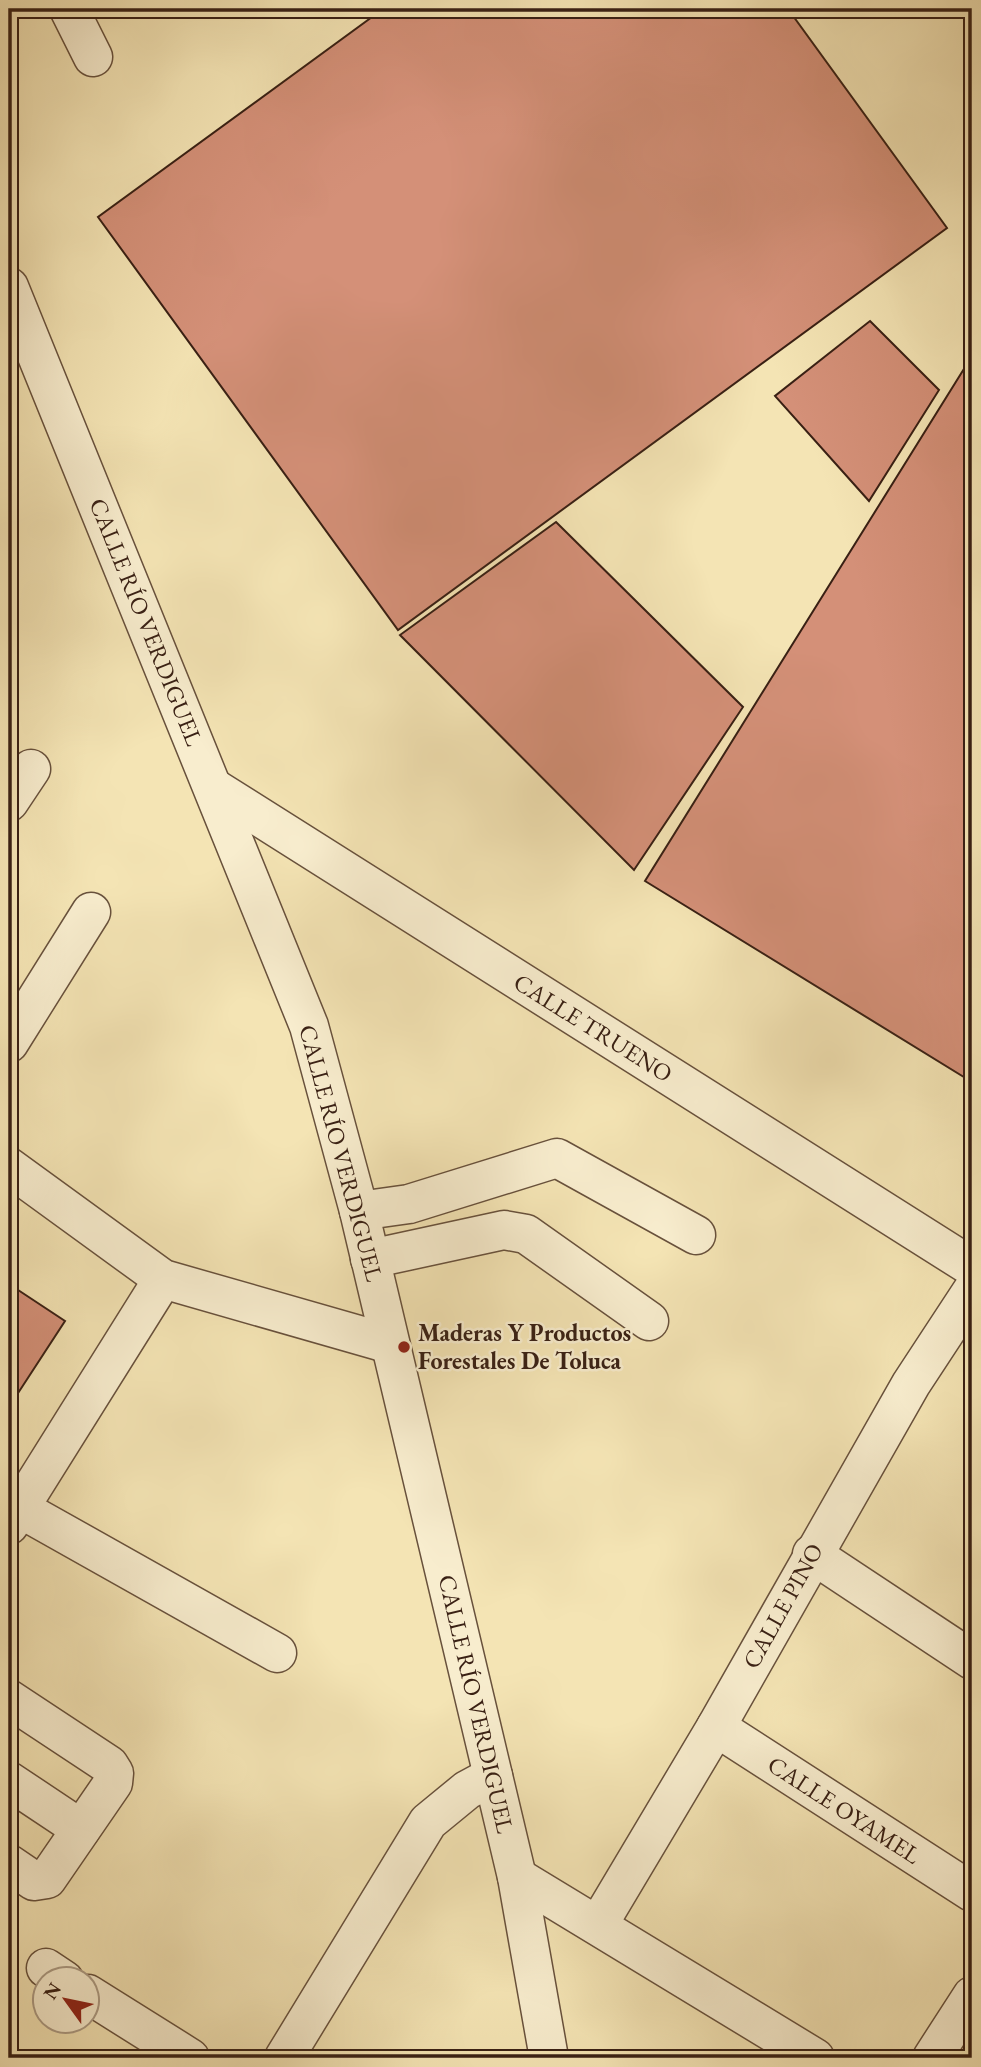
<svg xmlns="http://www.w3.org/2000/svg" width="981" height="2067" viewBox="0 0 981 2067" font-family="'EB Garamond',serif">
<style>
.building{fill:#d49078;stroke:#392014;stroke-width:2}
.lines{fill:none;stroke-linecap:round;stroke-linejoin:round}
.minor-casing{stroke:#68513c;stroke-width:41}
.minor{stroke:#f8edce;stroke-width:38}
.poi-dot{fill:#8f2418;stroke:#f8edce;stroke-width:2.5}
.labels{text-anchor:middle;stroke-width:5;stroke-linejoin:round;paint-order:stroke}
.street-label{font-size:24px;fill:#392014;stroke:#f8edce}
.poi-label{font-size:24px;font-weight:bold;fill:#392014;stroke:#f8edce;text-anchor:start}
</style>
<rect width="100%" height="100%" fill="#f4e4b4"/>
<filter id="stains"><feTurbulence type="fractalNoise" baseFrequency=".00286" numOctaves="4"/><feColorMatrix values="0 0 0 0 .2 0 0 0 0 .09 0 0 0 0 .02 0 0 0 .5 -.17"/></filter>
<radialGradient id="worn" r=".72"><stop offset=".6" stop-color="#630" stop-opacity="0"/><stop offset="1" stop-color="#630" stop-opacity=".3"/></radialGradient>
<!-- building -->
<g class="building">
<path d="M383,9H788L947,228L398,630L98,217Z"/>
<path d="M870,321L939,390L869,501L775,396Z"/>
<path d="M972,356V1082L645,881Z"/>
<path d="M556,522L743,707L634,870L400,635Z"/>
<path d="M9,1284L65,1321L9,1407Z"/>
</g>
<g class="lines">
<defs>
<g id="minor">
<path d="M69,9L93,57"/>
<path d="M9,287L309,1026L359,1211L517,1877L549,2058"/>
<path d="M214,788L972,1267"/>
<path d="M9,802L31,769"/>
<path d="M9,1043L91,912"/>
<path d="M9,1167L163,1279L390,1344"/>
<path d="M359,1211L409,1204L557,1158L696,1235"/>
<path d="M370,1259L504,1230L526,1234L649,1321"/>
<path d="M19,1508L277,1653"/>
<path d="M9,1525L163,1279"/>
<path d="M812,1554L972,1660"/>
<path d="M9,1699L109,1765L114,1773L113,1783L47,1879L34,1881L9,1864"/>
<path d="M716,1727L972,1892"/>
<path d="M9,1781L81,1829"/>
<path d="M517,1877L815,2058"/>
<path d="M598,1925L716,1727L911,1384L972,1291"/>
<path d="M46,1968L64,1980"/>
<path d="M88,1994L190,2058"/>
<path d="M284,2058L428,1822L467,1790L493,1776"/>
<path d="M932,2058L972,1996"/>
</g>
</defs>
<!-- minor casing -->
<use href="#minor" class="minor-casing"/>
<!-- minor -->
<use href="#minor" class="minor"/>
</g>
<!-- markers -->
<circle class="poi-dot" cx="404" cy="1347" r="7"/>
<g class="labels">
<!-- street labels -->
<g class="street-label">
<text transform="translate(146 622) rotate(68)" y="8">CALLE RÍO VERDIGUEL</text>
<text transform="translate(593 1028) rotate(32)" y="8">CALLE TRUENO</text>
<text transform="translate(341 1153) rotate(75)" y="8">CALLE RÍO VERDIGUEL</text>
<text transform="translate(783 1606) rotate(-61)" y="8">CALLE PINO</text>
<text transform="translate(476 1704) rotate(77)" y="8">CALLE RÍO VERDIGUEL</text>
<text transform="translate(844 1810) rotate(33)" y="8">CALLE OYAMEL</text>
</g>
<!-- poi labels -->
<g class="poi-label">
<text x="418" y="1341">Maderas Y Productos<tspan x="418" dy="28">Forestales De Toluca</tspan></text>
</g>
</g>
<!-- margin -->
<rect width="981" height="2067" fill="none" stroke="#f4e4b4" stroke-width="35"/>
<rect x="10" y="10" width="960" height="2046" fill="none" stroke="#392014" stroke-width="3.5"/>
<rect x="18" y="18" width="946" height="2032" fill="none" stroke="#392014" stroke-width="2"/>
<!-- north arrow -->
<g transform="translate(66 2000) rotate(303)"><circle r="33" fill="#f8edce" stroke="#ac9b84" stroke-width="2"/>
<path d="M0-5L12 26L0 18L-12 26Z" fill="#8f2418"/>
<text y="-10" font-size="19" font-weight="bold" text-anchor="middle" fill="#392014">N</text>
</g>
<rect width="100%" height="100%" filter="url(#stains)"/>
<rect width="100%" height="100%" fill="url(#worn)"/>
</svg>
